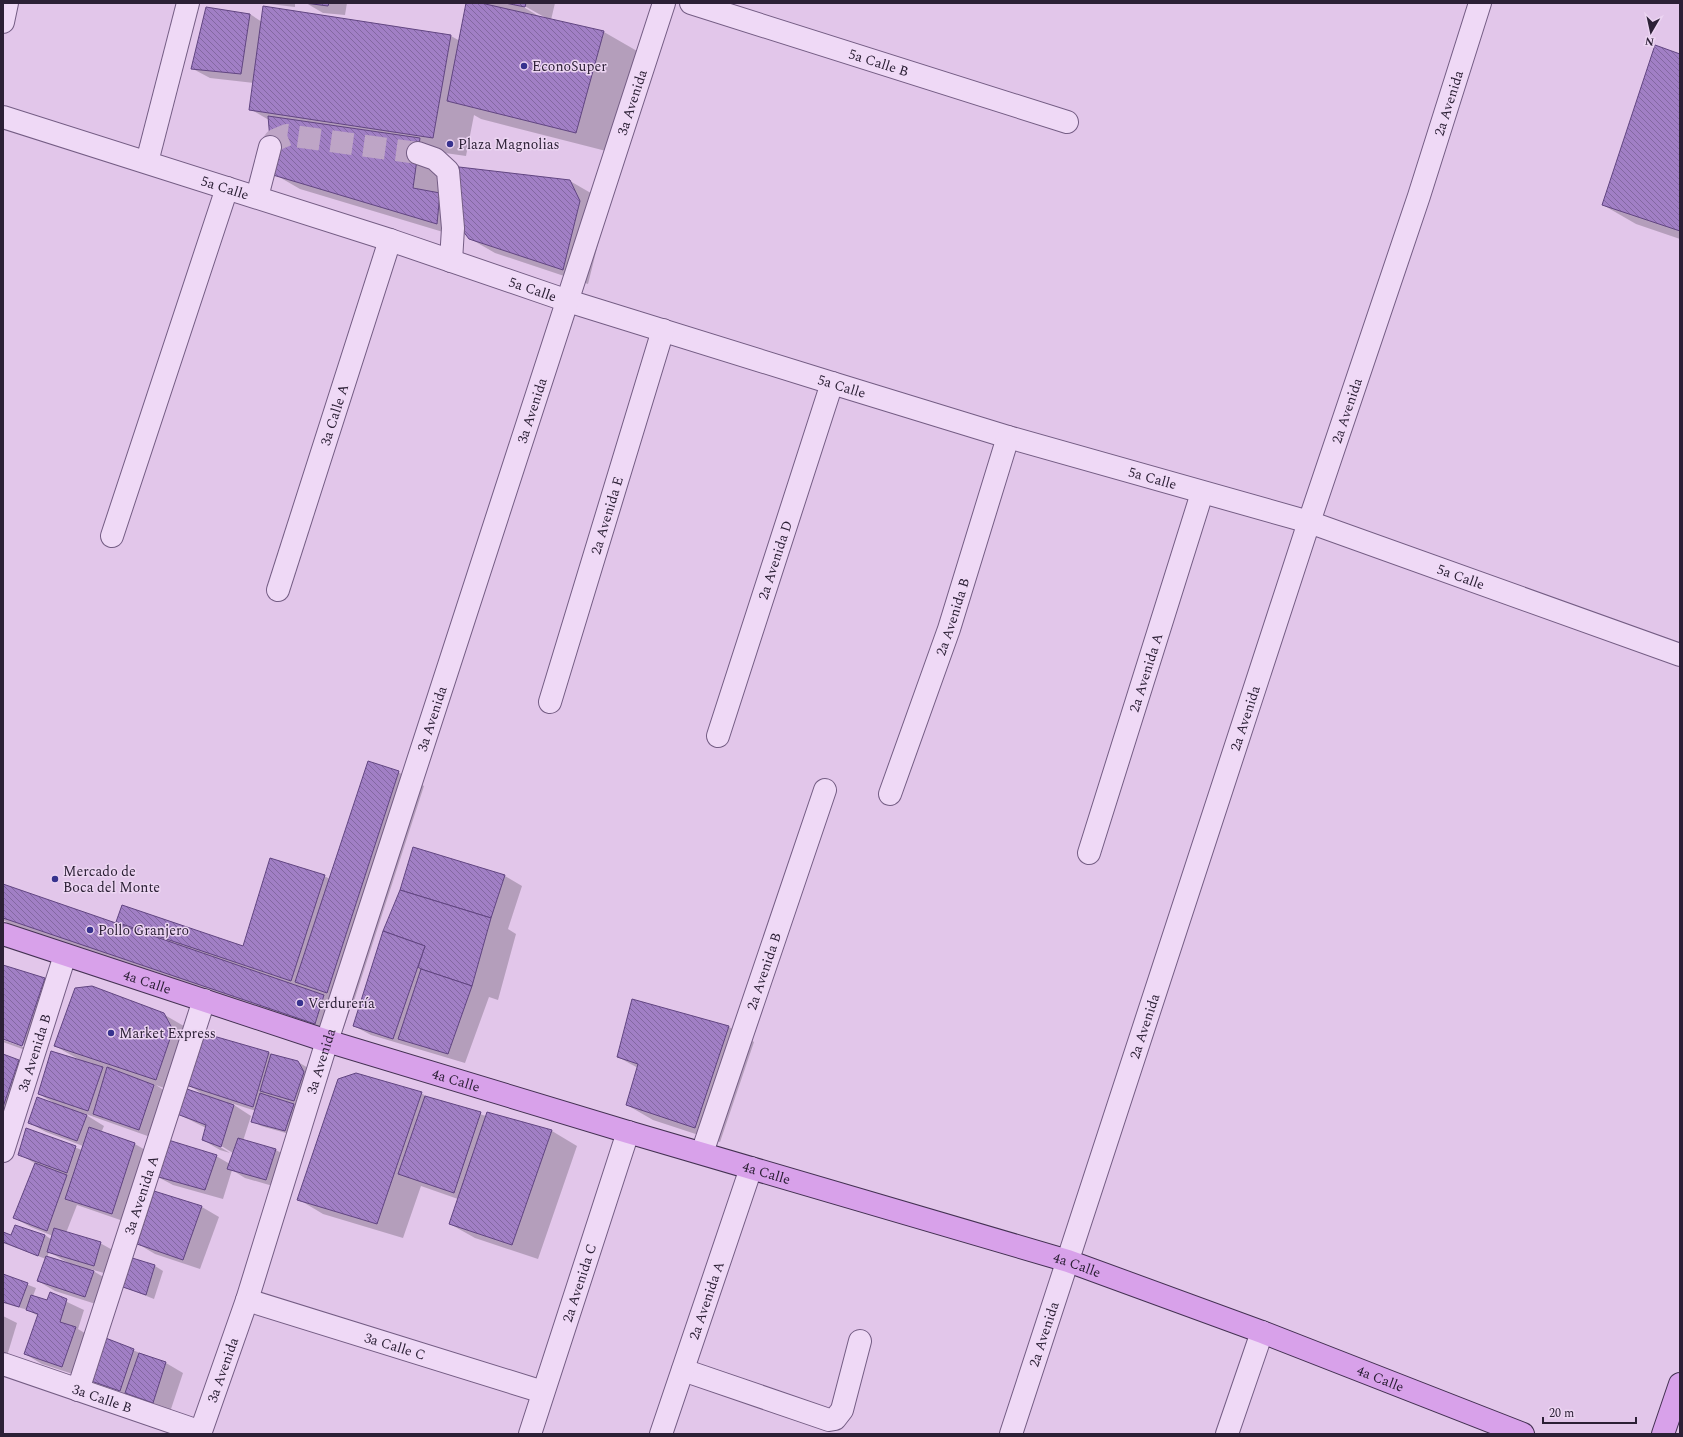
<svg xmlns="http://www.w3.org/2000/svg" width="1683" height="1437" viewBox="0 0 1683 1437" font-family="Spectral,serif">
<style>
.shadow{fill:#0003;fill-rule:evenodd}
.building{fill:url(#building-back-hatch);stroke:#614581}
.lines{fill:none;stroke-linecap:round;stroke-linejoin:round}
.minor-tunnel{stroke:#bea5c6;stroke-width:22;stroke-dasharray:22 11;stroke-linecap:butt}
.minor-casing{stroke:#745d84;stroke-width:24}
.major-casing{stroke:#433152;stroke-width:24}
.minor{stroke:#efd9f6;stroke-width:22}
.major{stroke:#d8a1ea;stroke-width:22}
.poi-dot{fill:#37328e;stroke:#ecd5f2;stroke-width:1.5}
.labels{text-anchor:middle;stroke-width:3;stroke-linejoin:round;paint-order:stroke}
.street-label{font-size:14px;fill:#2c2036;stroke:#ecd5f2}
.poi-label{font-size:14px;fill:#2c2036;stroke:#ecd5f2;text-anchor:start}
</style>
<defs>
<pattern id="building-back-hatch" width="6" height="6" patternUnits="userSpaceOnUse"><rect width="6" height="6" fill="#a17fc5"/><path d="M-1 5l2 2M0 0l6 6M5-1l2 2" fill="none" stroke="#8368a1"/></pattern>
</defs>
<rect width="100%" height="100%" fill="#e2c6ea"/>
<!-- shadow -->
<g class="shadow">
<path d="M261,3H295V7Z"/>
<path d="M306,3H347L345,15L323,13Z"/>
<path d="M467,3H555L551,20L604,32L637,51L610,152L481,119L474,115L466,156L445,153L440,193L570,181L596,196L605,216L588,284L495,253L469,238L464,229L463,238L300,189L274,174L269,120L250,109L254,83L210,78L193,69L250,14L262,22L451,36L460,41ZM521,4L546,18H542L520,5Z"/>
<path d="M1680,55V239L1636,224L1603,205Z"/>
<path d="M398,772L424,786L352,1007L335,1002L350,1010L340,1038L15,927L3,920V885L126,927L118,922L243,947L324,876L330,879Z"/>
<path d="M505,876L522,886L508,929L516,934L498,1000L489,997L465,1063L371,1035L354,1026L384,933Z"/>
<path d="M3,966L45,979L62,989L39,1055L3,1042V1040L26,1048L27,1046L3,1038Z"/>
<path d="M633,1000L729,1027L754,1042L720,1142L653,1120L627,1105L638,1068L618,1057Z"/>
<path d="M163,1014L189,1029L184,1088L204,1095L188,1085L269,1053L298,1062L315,1072L293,1135L261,1126L253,1121L256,1111L231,1103L251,1116L243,1141L276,1150L293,1160L283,1189L245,1178L232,1170L223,1199L173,1185L156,1176L216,1156L230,1164L233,1153L218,1144L217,1145L230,1153L220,1150L203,1140L206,1128L178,1114L183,1095L156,1085L171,1095L156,1139L83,1113L104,1126L101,1133L135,1144L152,1154L129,1223L77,1205L66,1233L100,1243L118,1253L111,1275L90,1269L110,1281L102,1306L55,1291L38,1281L46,1259L3,1243V1233L11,1236L45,1235L52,1240L53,1236L31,1227L14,1218L36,1164L19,1154L27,1129L82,1150L83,1146L46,1132L29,1123L57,1105L39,1094L80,1060L55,1046ZM49,1252L70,1264L47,1258Z"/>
<path d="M3,1056L18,1061L35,1071L19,1118L3,1112H7V1110L3,1108Z"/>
<path d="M421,1093L429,1098L486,1116L487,1113L552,1131L577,1146L538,1259L475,1238L450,1224L458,1199L421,1186L403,1238L323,1214L298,1199Z"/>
<path d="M155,1192L202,1207L219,1217L200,1269L155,1254L138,1244Z"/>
<path d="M130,1259L155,1266L163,1271L154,1299L121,1286Z"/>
<path d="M3,1275L36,1288L33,1296L47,1301L50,1294L84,1310L78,1329L93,1338L79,1376L42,1364L25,1354L38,1316L28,1310L3,1303Z"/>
<path d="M3,1316L17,1323L7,1356L3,1355Z"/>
<path d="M104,1339L166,1363L183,1373L170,1412L106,1390L89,1380Z"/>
</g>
<!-- building -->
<g class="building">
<path d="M305,3H329L328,6Z"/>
<path d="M466,3H481L604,31L576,133L447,101Z"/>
<path d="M505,3H526L525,7Z"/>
<path d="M263,6L451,35L433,138L249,110Z"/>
<path d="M206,7L250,14L241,74L191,69Z"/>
<path d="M1655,45L1680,54V231L1602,205Z"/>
<path d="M268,116L420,138L413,188L440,193L437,224L273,175Z"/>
<path d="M459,167L570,180L580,201L563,270L469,239L463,231L458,195Z"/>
<path d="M368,761L399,771L327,993L295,982Z"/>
<path d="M413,847L505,875L491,918L400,890Z"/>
<path d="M270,858L325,875L291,981L116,922L122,905L243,946Z"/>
<path d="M3,884L324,995L315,1024L3,918Z"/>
<path d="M400,890L491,918L472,986L421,969L418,967L425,946L383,931Z"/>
<path d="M383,931L425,946L393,1039L353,1026Z"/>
<path d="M3,965L45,978L22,1046L3,1039Z"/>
<path d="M421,969L472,986L448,1054L398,1039Z"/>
<path d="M92,986L164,1013L173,1030L156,1080L54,1046L75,988Z"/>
<path d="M632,999L729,1026L695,1128L626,1105L638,1064L617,1057Z"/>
<path d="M210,1035L269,1052L253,1107L186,1085L199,1047L203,1038Z"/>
<path d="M51,1051L103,1067L88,1111L38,1094Z"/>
<path d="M3,1054L19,1060L3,1107Z"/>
<path d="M271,1054L298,1061L304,1072L294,1101L260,1091Z"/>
<path d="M107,1067L154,1085L139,1130L93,1114Z"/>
<path d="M356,1073L422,1092L377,1224L297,1200L338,1079Z"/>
<path d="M184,1088L234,1105L221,1147L202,1140L206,1125L177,1114Z"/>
<path d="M260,1093L294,1104L285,1131L251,1122Z"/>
<path d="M425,1096L481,1112L454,1193L398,1174Z"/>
<path d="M37,1097L87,1115L77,1141L28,1123Z"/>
<path d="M487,1112L552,1130L512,1245L449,1224Z"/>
<path d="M89,1127L135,1143L112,1214L65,1199Z"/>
<path d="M26,1128L76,1146L67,1173L18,1155Z"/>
<path d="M238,1138L276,1149L266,1180L227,1169Z"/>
<path d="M165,1139L217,1155L205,1190L155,1176Z"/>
<path d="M35,1163L67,1175L47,1231L13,1218Z"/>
<path d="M154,1191L202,1206L183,1260L137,1244Z"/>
<path d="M15,1225L45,1235L38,1256L3,1242V1232L11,1235Z"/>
<path d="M54,1228L101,1242L94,1266L47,1252Z"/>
<path d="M46,1256L94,1271L85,1297L37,1281Z"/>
<path d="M129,1257L155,1265L146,1295L120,1286Z"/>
<path d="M3,1274L28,1283L19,1307L3,1302Z"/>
<path d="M50,1292L67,1299L60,1322L76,1327L62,1367L24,1354L38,1314L26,1310L31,1295L47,1300Z"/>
<path d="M103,1337L134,1349L120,1391L88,1380Z"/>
<path d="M139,1353L166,1362L153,1403L125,1393Z"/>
</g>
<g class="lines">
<!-- minor-tunnel -->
<path class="minor-tunnel" d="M270,147L275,140L287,135L418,153"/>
<defs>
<g id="minor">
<path id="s1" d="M691,3L1067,122"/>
<path d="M3,22L7,3"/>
<path id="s2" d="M3,117L390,240L568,301L832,383L1008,437L1309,522L1680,655"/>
<path d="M418,153L435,159L448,171L453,228L451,261"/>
<path d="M147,162L188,3"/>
<path d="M257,197L270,147"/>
<path d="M112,536L227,188"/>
<path id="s3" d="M278,590L390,240"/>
<path id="s4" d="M550,702L663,330"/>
<path id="s5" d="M718,736L832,383"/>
<path id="s6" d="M890,794L949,629L1008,437"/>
<path id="s7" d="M1089,853L1202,493"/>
<path id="s8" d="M3,1151L65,955"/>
<path id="s9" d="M702,1153L825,790"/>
<path id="s10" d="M247,1300L543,1392"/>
<path id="s11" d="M3,1364L201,1432"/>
<path d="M683,1370L829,1420L835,1419L842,1410L860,1341"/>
<path id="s12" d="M78,1390L204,1000"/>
<path id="s13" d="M200,1434L247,1300L327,1041L664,3"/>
<path id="s14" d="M530,1434L628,1132"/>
<path id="s15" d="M661,1434L751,1168"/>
<path id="s16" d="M1011,1434L1309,522L1419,196L1480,3"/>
<path d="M1227,1434L1262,1332"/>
</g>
<g id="major">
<path id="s17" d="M3,934L327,1041L628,1132L1068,1261L1262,1332L1523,1434"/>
<path d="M1663,1434L1680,1384"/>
</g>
</defs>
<!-- minor casing -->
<use href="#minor" class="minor-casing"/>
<!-- major casing -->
<use href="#major" class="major-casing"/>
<!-- minor -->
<use href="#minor" class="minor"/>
<!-- major -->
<use href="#major" class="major"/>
</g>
<!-- markers -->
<g class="poi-dot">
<circle cx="524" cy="66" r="4"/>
<circle cx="450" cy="144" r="4"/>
<circle cx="55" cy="879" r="4"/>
<circle cx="90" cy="930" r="4"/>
<circle cx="300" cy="1003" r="4"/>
<circle cx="111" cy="1033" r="4"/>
</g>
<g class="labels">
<!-- street labels -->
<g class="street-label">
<text dy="5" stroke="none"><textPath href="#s1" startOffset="197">5a Calle B</textPath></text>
<text dy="5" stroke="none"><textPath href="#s13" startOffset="1400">3a Avenida</textPath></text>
<text dy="5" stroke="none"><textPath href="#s16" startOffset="1401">2a Avenida</textPath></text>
<text dy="5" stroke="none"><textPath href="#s2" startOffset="233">5a Calle</textPath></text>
<text dy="5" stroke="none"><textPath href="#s2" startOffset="557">5a Calle</textPath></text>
<text dy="5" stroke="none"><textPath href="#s2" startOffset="881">5a Calle</textPath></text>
<text dy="5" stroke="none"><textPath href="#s13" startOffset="1076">3a Avenida</textPath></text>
<text dy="5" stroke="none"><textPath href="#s16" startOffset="1077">2a Avenida</textPath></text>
<text dy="5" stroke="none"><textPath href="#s3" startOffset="184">3a Calle A</textPath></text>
<text dy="5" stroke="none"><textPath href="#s2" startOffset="1205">5a Calle</textPath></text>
<text dy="5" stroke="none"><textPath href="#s4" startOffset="195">2a Avenida E</textPath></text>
<text dy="5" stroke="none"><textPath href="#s5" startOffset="185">2a Avenida D</textPath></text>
<text dy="5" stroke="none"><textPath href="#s2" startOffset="1529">5a Calle</textPath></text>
<text dy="5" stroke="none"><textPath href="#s6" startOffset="188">2a Avenida B</textPath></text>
<text dy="5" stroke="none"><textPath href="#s7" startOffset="189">2a Avenida A</textPath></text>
<text dy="5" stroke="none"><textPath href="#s16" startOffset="753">2a Avenida</textPath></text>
<text dy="5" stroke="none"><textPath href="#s13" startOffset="752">3a Avenida</textPath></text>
<text dy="5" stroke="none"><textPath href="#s9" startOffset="192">2a Avenida B</textPath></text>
<text dy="5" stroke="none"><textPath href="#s17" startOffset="152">4a Calle</textPath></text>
<text dy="5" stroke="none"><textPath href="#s16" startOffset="429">2a Avenida</textPath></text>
<text dy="5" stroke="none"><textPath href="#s8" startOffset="103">3a Avenida B</textPath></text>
<text dy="5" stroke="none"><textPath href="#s13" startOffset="392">3a Avenida</textPath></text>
<text dy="5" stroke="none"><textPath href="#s17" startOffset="476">4a Calle</textPath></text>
<text dy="5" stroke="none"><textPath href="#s17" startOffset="800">4a Calle</textPath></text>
<text dy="5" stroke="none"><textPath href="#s12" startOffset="205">3a Avenida A</textPath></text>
<text dy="5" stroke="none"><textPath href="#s17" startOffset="1124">4a Calle</textPath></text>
<text dy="5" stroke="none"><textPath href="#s14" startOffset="159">2a Avenida C</textPath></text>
<text dy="5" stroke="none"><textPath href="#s15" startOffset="141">2a Avenida A</textPath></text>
<text dy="5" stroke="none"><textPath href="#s16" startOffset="105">2a Avenida</textPath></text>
<text dy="5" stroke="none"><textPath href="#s10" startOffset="155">3a Calle C</textPath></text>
<text dy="5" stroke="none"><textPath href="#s13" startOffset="68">3a Avenida</textPath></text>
<text dy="5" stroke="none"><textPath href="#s17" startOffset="1448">4a Calle</textPath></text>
<text dy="5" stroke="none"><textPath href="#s11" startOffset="105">3a Calle B</textPath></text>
</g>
<!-- poi labels -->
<g class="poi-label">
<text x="532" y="71">EconoSuper</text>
<text x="458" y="149">Plaza Magnolias</text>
<text x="63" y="876">Mercado de<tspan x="63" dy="16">Boca del Monte</tspan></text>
<text x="98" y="935">Pollo Granjero</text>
<text x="308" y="1008">Verdurería</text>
<text x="119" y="1038">Market Express</text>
</g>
</g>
<!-- border -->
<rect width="1683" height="1437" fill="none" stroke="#2c2036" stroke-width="8"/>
<!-- north arrow -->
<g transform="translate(1651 32) rotate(189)" stroke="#ecd5f2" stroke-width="3" paint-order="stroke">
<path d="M0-3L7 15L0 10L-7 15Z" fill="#2c2036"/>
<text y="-6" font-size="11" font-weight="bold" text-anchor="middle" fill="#2c2036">N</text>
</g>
<!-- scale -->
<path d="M1543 1417v6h93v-6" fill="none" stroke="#2c2036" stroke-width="2"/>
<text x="1549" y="1417" font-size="12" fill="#2c2036" stroke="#ecd5f2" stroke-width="3" paint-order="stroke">20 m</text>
</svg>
